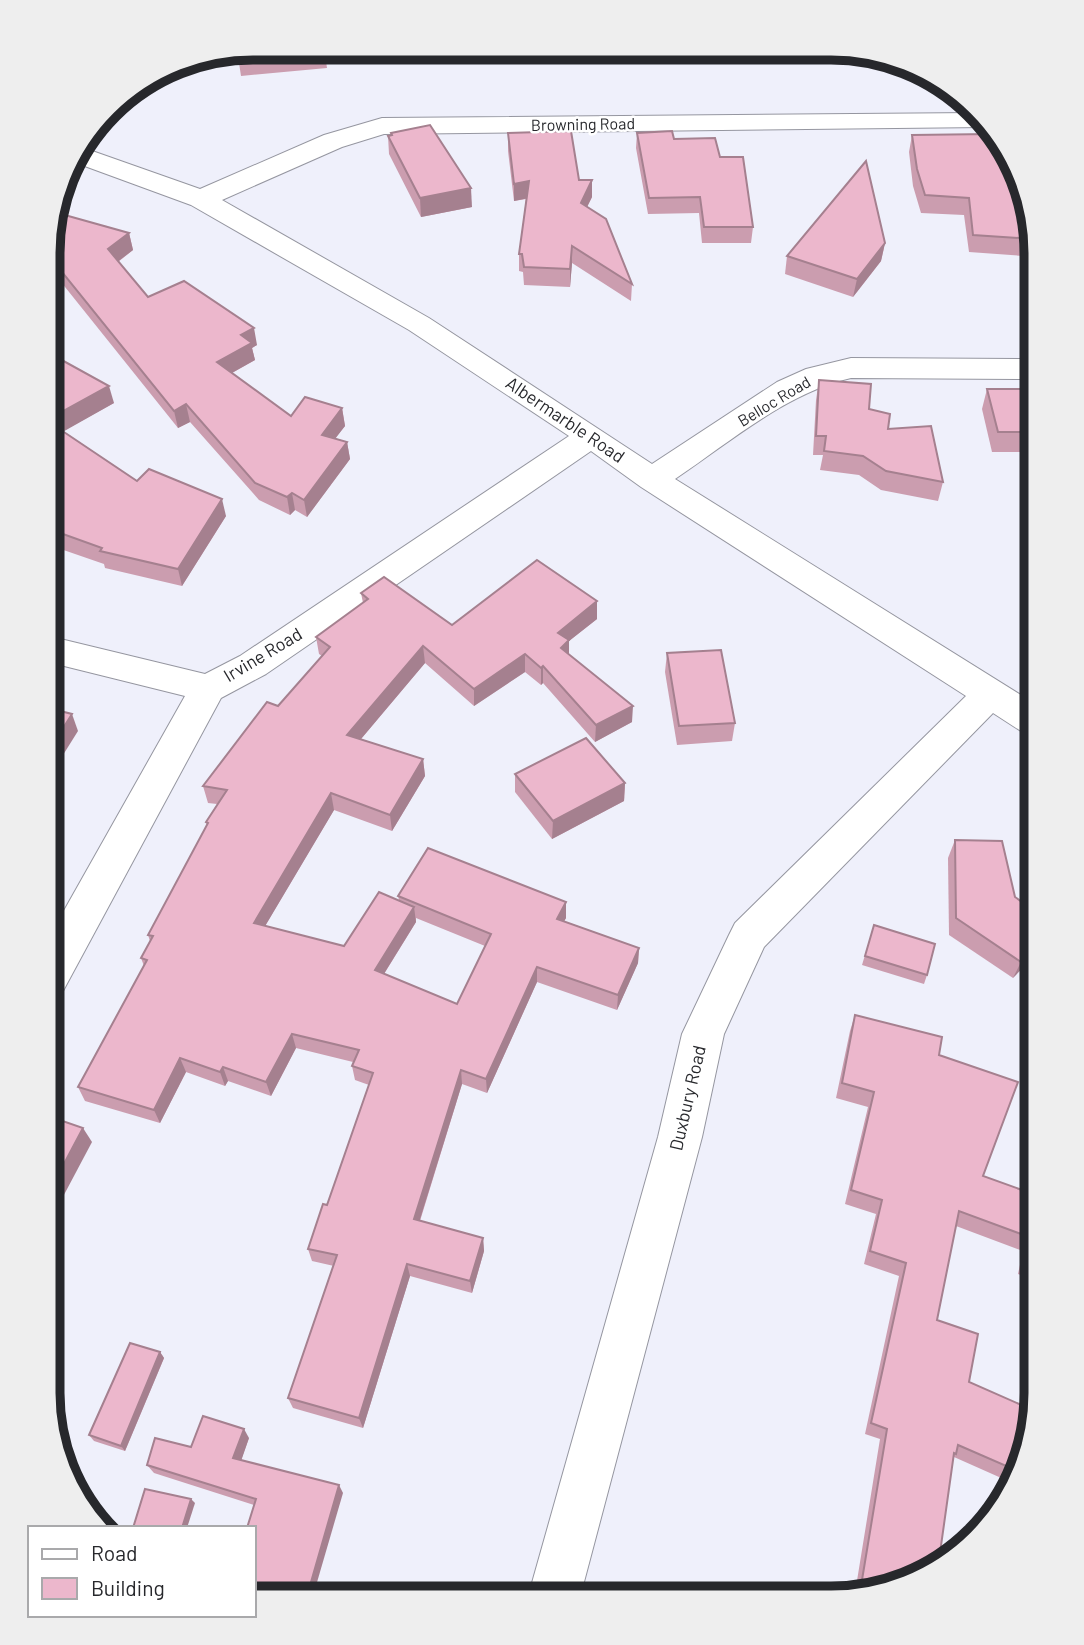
<svg xmlns="http://www.w3.org/2000/svg" width="1084" height="1645" viewBox="0 0 1084 1645" font-family="Barlow,sans-serif">
<style>
.lines{fill:none;stroke-linecap:round;stroke-linejoin:round}
.street-casing{stroke:#9596a0;stroke-width:2}
.street{fill:#fff;fill-rule:evenodd}
.wall{fill:#cb9daf;fill-rule:evenodd}
.shaded-wall{fill:#a5808f}
.building{fill:#ecb7cc;stroke:#a5808f;stroke-width:2}
.labels{text-anchor:middle;stroke-width:5;stroke-linejoin:round;paint-order:stroke}
.far-street-label{font-size:16px;fill:#27282c;stroke:#fff}
.street-label{font-size:18px;fill:#27282c;stroke:#fff}
.rim{fill:none;stroke:#27282c;stroke-width:9}
</style>
<rect width="100%" height="100%" fill="#eff0fb"/>
<g class="lines">
<defs>
<path id="street" d="M975,113L985,127L384,134L342,147L222,200L429,318L652,464L777,382L806,369L851,358L1037,359V379L851,378C786,393 730,442 675,479L1037,705V737L1024,733L993,713L764,947L724,1034L702,1137L580,1597H528L658,1137L682,1034L729,935L735,923L966,696L641,487L591,451L266,674L221,698L63,991L48,996V939L185,696L48,662V636L205,674L240,656L569,436L409,330L191,205L71,161L78,146L200,189L324,135L382,118Z"/>
</defs>
<!-- street casing -->
<use href="#street" class="street-casing"/>
<!-- street -->
<use href="#street" class="street"/>
</g>
<!-- wall -->
<g class="wall">
<path d="M324,47L327,68L241,76L237,50Z"/>
<path d="M427,48H473L470,59H427Z"/>
<path d="M617,48L701,49L700,54H654V52Z"/>
<path d="M186,58H189L162,85L145,82Z"/>
<path d="M391,133L472,207L421,217L389,154L388,136L391,135Z"/>
<path d="M508,133L579,180H592V197L587,207L632,284L631,301L572,263L570,287L524,285L523,272L519,271V254L526,199L514,201L508,151Z"/>
<path d="M637,133L674,139L720,157L753,227L751,243H702L699,213L648,214L636,148Z"/>
<path d="M912,135L1021,174L1037,257L969,252L964,215L921,213L913,186L909,152Z"/>
<path d="M49,225L129,233L133,250L118,262L148,297L257,345L252,348L255,360L232,373L291,416L342,408L345,426L335,438L347,442L350,459L307,517L295,510L290,515L259,500L190,422L178,428L49,267Z"/>
<path d="M885,243L881,261L853,297L785,274L787,256Z"/>
<path d="M49,353L114,403L63,431L137,481L226,516L182,586L105,568L104,564L49,545Z"/>
<path d="M819,380L869,409L943,482L938,501L881,490L859,475L820,470L823,455H813L816,400Z"/>
<path d="M987,389H1037V452H992L982,409Z"/>
<path d="M361,593L452,625L597,601V619L569,641V655L632,722L595,742L543,683L541,685L525,672L474,706L425,663L361,739L423,759L425,776L392,831L334,810L265,926L344,946L399,900L398,896L566,902V918L564,921L639,948L638,963L617,1010L537,982L487,1093L462,1084L420,1221L483,1238L484,1251L472,1293L410,1276L363,1428L293,1408L288,1398L334,1266L312,1261L308,1249L327,1205L369,1085L355,1080L352,1066L353,1062L296,1048L271,1096L228,1081L225,1086L186,1072L160,1123L85,1101L78,1087L144,966L141,958L150,941L148,935L207,826L206,822L217,804L208,803L203,786L278,706L322,656L319,654L316,637L363,603ZM416,918L485,946L457,1004L384,974L416,922Z"/>
<path d="M667,653L735,723L732,741L677,745L665,672Z"/>
<path d="M515,774L625,783L624,801L552,839L515,792Z"/>
<path d="M955,840L1015,897L1036,954L1013,978L949,935L948,858Z"/>
<path d="M874,925L927,975L924,984L862,965Z"/>
<path d="M855,1015L939,1055L983,1176L1036,1195V1281L1018,1274L1023,1251L956,1226L937,1320L969,1382L1035,1411L1008,1481L954,1457L910,1582L855,1593L880,1439L865,1434L899,1276L864,1264L876,1214L845,1204L868,1107L836,1098L850,1031Z"/>
<path d="M160,1352L164,1358L125,1451L94,1441L89,1435Z"/>
<path d="M249,1438L241,1460L343,1493L254,1505L154,1473L147,1465L191,1447Z"/>
</g>
<!-- shaded-wall -->
<g class="shaded-wall">
<path d="M469,48H473L470,59Z"/>
<path d="M186,58H189L162,85L160,74Z"/>
<path d="M592,180V197L580,221L581,203Z"/>
<path d="M529,181V198L514,201V184Z"/>
<path d="M471,188L472,207L421,217L420,198Z"/>
<path d="M129,233L133,250L112,266L108,249Z"/>
<path d="M885,243L881,261L853,297L857,279Z"/>
<path d="M572,246V263L570,287V269Z"/>
<path d="M254,328L257,345L252,348L255,360L221,379L217,362L241,335Z"/>
<path d="M109,386L114,403L52,438L49,428V419Z"/>
<path d="M186,404L190,422L178,428L174,411Z"/>
<path d="M342,408L345,426L325,452L322,435Z"/>
<path d="M347,442L350,459L307,517L304,500Z"/>
<path d="M292,493L295,510L290,515L287,497Z"/>
<path d="M222,499L226,516L182,586L178,569Z"/>
<path d="M597,601V619L569,641V657L560,666L558,633Z"/>
<path d="M423,646L425,663L350,752L347,735Z"/>
<path d="M525,654V672L474,706V689Z"/>
<path d="M543,666V683L541,685V668Z"/>
<path d="M633,706L632,722L595,742L596,725Z"/>
<path d="M72,714L78,731L48,779V752Z"/>
<path d="M423,759L425,776L392,831L390,815Z"/>
<path d="M625,783L624,801L552,839L553,821Z"/>
<path d="M331,793L334,810L258,938L254,923Z"/>
<path d="M566,902V918L557,934V919Z"/>
<path d="M414,907L416,922L377,985L375,970Z"/>
<path d="M1036,946V954L1013,978L1021,962Z"/>
<path d="M639,948L638,963L617,1010L618,995Z"/>
<path d="M537,967V982L487,1093L486,1079Z"/>
<path d="M292,1034L296,1048L271,1096L266,1082Z"/>
<path d="M180,1058L186,1072L160,1123L154,1110Z"/>
<path d="M223,1067L228,1081L225,1086L220,1072Z"/>
<path d="M461,1070L462,1084L416,1232L414,1219Z"/>
<path d="M83,1128L92,1142L48,1225V1194Z"/>
<path d="M483,1238L484,1251L472,1293L470,1281Z"/>
<path d="M407,1264L410,1276L363,1428L359,1418Z"/>
<path d="M160,1352L164,1358L125,1451L121,1446Z"/>
<path d="M244,1429L249,1438L239,1467L233,1458Z"/>
<path d="M339,1485L343,1493L313,1596H307Z"/>
<path d="M191,1499L195,1503L187,1528H182Z"/>
</g>
<!-- building -->
<g class="building">
<path d="M253,47H324L325,50L239,59L237,50Z"/>
<path d="M430,125L471,188L420,198L388,136L392,135L391,133Z"/>
<path d="M571,131L579,180H592L581,203L606,219L632,284L572,246L570,269L524,267L522,254H519L529,181L514,184L508,133Z"/>
<path d="M672,131L674,139L715,138L720,157H743L753,227H704L700,197L649,198L637,133Z"/>
<path d="M990,134L1021,174L1034,239L973,235L969,198L925,195L917,169L912,135Z"/>
<path d="M866,161L885,243L857,279L787,256Z"/>
<path d="M54,212L129,233L108,249L148,297L184,281L254,328L241,335L252,343L217,362L291,416L305,397L342,408L322,435L347,442L304,500L292,493L287,497L255,483L186,404L174,411L49,256V225Z"/>
<path d="M49,353L109,386L49,419Z"/>
<path d="M819,380L871,384L869,409L890,414L888,429L931,426L943,482L886,471L863,456L824,451L826,436H816Z"/>
<path d="M987,389H1037V432H998Z"/>
<path d="M49,422L137,481L149,469L222,499L178,569L100,551L102,548L49,529Z"/>
<path d="M537,560L597,601L558,633L569,640L561,648L633,706L596,725L543,666L541,668L525,654L474,689L423,646L347,735L423,759L390,815L331,793L254,923L344,946L379,892L414,907L375,970L457,1004L491,934L398,896L428,848L566,902L557,919L639,948L618,995L537,967L486,1079L461,1070L414,1219L483,1238L470,1281L407,1264L359,1418L288,1398L337,1255L308,1249L323,1204L327,1205L373,1073L352,1066L359,1050L292,1034L266,1082L223,1067L220,1072L180,1058L154,1110L78,1087L147,960L141,958L153,936L148,935L208,823L206,822L227,790L203,786L267,702L278,706L330,647L316,637L368,599L361,593L384,577L452,625Z"/>
<path d="M721,650L735,723L679,726L667,653Z"/>
<path d="M48,708L72,714L48,752Z"/>
<path d="M586,738L625,783L553,821L515,774Z"/>
<path d="M955,840L1002,841L1015,897L1036,912V946L1021,962L956,918Z"/>
<path d="M874,925L935,944L927,975L865,956Z"/>
<path d="M855,1015L942,1037L939,1055L1018,1082L983,1176L1036,1195V1265L1027,1261L1032,1238L959,1211L937,1320L978,1334L969,1382L1035,1411L1013,1469L958,1445L956,1454L954,1453L939,1560L910,1582L860,1592L887,1429L871,1423L906,1263L870,1251L882,1200L851,1190L874,1092L842,1083Z"/>
<path d="M48,1116L83,1128L48,1194Z"/>
<path d="M130,1343L160,1352L121,1446L89,1435Z"/>
<path d="M203,1416L244,1429L233,1458L339,1485L307,1596H254V1528H247L256,1499L147,1465L155,1438L191,1447Z"/>
<path d="M145,1489L191,1499L182,1528H133Z"/>
</g>
<g class="labels">
<!-- far-street labels -->
<g class="far-street-label">
<text transform="translate(583 124) rotate(-1)" y="6">Browning Road</text>
<text transform="translate(774 401) rotate(-31)" y="6">Belloc Road</text>
</g>
<!-- street labels -->
<g class="street-label">
<text transform="translate(565 420) rotate(34)" y="6">Albermarble Road</text>
<text transform="translate(263 655) rotate(-31)" y="6">Irvine Road</text>
<text transform="translate(688 1098) rotate(-77)" y="6">Duxbury Road</text>
</g>
</g>
<!-- crop -->
<path d="M0 0H1084V1645H0ZM253 60H831A193 193 0 0 1 1024 253V1393A193 193 0 0 1 831 1586H253A193 193 0 0 1 60 1393V253A193 193 0 0 1 253 60Z" fill="#eee" fill-rule="evenodd"/>
<path class="rim" d="M253 60H831A193 193 0 0 1 1024 253V1393A193 193 0 0 1 831 1586H253A193 193 0 0 1 60 1393V253A193 193 0 0 1 253 60Z"/>
<!-- legend -->
<rect x="28" y="1526" width="228" height="91" fill="#ffffff" stroke="#a9a9ab" stroke-width="2"/>
<rect x="42" y="1549" width="35" height="10" fill="#ffffff" stroke="#a9a9ab" stroke-width="2"/>
<text x="91" y="1561" font-size="21" fill="#27282c">Road</text>
<rect x="42" y="1578" width="35" height="21" fill="#ecb7cc" stroke="#a9a9ab" stroke-width="2"/>
<text x="91" y="1596" font-size="21" fill="#27282c">Building</text>
</svg>
